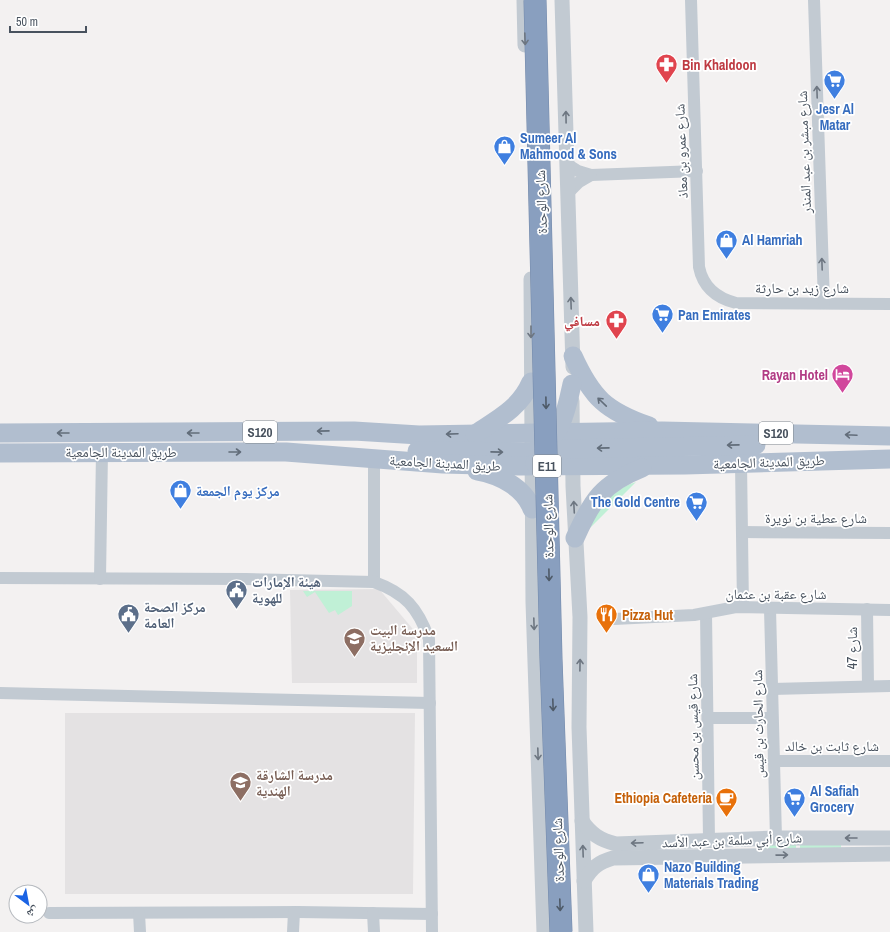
<svg xmlns="http://www.w3.org/2000/svg" width="890" height="932" viewBox="0 0 890 932" font-family="'Archivo Narrow','Noto Naskh Arabic',sans-serif">
<style>
.education{fill:#e4e2e3}
.green{fill:#c0f0d6}
.lines{fill:none;stroke-linecap:round;stroke-linejoin:round}
.minor{stroke:#c2cad2;stroke-width:12}
.tertiary{stroke:#c2cad2;stroke-width:15}
.primary{stroke:#b1becf;stroke-width:19}
.motorway-bridge-casing{stroke:#748aab;stroke-width:23;stroke-linecap:butt}
.motorway-bridge{stroke:#899fbf;stroke-width:22}
.oneway{stroke:#6d7681}
.oneway2{stroke:#626d7a}
.oneway3{stroke:#4e5a68}
.labels{text-anchor:middle;stroke-width:3.5;stroke-linejoin:round;paint-order:stroke}
.shield{fill:#fff;stroke:#7f868e;stroke-width:1}
.shield-label{font-size:13px;font-weight:bold;fill:#48525e}
.health-label{font-size:14px;font-weight:bold;fill:#be3a42;stroke:#fff;text-anchor:start}
.shop-label{font-size:14px;font-weight:bold;fill:#366cbe;stroke:#fff;text-anchor:start}
.street-label{font-size:14px;fill:#48525e;stroke:#fff}
.hotel-label{font-size:14px;font-weight:bold;fill:#b23c85;stroke:#fff;text-anchor:end}
.service-label{font-size:14px;font-weight:bold;fill:#4e5e75;stroke:#fff;text-anchor:start}
.food-label{font-size:14px;font-weight:bold;fill:#c56008;stroke:#fff;text-anchor:start}
.education-label{font-size:14px;font-weight:bold;fill:#785e54;stroke:#fff;text-anchor:start}
</style>
<rect width="100%" height="100%" fill="#f3f1f1"/>
<!-- education -->
<g class="education">
<path d="M379,589L417,634V683H292L290,590Z"/>
<path d="M65,713H415L413,894H65Z"/>
</g>
<!-- green -->
<g class="green">
<path d="M636,482L590,528C597,506 614,489 636,482Z"/>
<path d="M303,591H352V606L338,615L335,610L329,613L315,592L307,597Z"/>
<path d="M757,843H796V848L757,849Z"/>
<path d="M800,843H841V848L800,849Z"/>
</g>
<g class="lines">
<!-- minor -->
<g class="minor">
<path d="M691,0L699,267C703,287 716,298 736,303L890,304"/>
<path d="M814,0L824,303"/>
<path d="M567,164L578,171L591,175L697,171"/>
<path d="M568,193L579,182L591,175"/>
<path d="M374,459V582"/>
<path d="M741,463L743,607"/>
<path d="M742,532L890,533"/>
<path d="M0,578L246,579L374,582C405,593 418,608 429,639L432,932"/>
<path d="M100,579L102,452"/>
<path d="M770,609L776,838"/>
<path d="M867,609L868,686"/>
<path d="M706,613L709,840"/>
<path d="M614,619L694,615L736,607L890,610"/>
<path d="M772,689L890,686"/>
<path d="M0,693L430,703"/>
<path d="M709,718H772"/>
<path d="M773,761H890"/>
<path d="M49,913L298,912L432,914"/>
<path d="M139,913L140,932"/>
<path d="M373,913L374,932"/>
<path d="M293,932L294,912"/>
</g>
<!-- tertiary -->
<g class="tertiary">
<path d="M524,0L525,45"/>
<path d="M562,0L573,367"/>
<path d="M531,279L533,602L544,932"/>
<path d="M572,401L573,486L580,617L579,727L586,932"/>
<path d="M582,821C591,834 600,840 616,844L776,838H890"/>
<path d="M584,881C591,868 599,862 613,858L890,854"/>
</g>
<!-- primary -->
<g class="primary">
<path d="M573,356C592,398 606,411 649,426"/>
<path d="M0,433L354,431L419,435L662,431L890,436"/>
<path d="M475,434C498,419 520,408 531,382"/>
<path d="M417,451L532,452C561,440 566,412 572,384"/>
<path d="M0,453L286,452L443,464L520,466L685,465L890,459"/>
<path d="M535,463L550,453L565,449L756,445"/>
<path d="M477,471C499,475 524,487 532,509"/>
<path d="M575,538C592,500 602,484 642,468"/>
</g>
<defs>
<path id="motorway-bridge" d="M535,0L551,659L561,932"/>
</defs>
<!-- motorway-bridge casing -->
<use href="#motorway-bridge" class="motorway-bridge-casing"/>
<!-- motorway-bridge -->
<use href="#motorway-bridge" class="motorway-bridge"/>
</g>
<!-- one-way arrows -->
<defs><path id="oneway-shaft" d="M-6 0H5M1.5-3L5.5 0L1.5 3" fill="none" stroke-width="1.6" stroke-linecap="round" stroke-linejoin="round"/></defs>
<g class="oneway">
<use href="#oneway-shaft" transform="translate(525 39) rotate(88)"/>
<use href="#oneway-shaft" transform="translate(817 92) rotate(-92)"/>
<use href="#oneway-shaft" transform="translate(566 117) rotate(-91)"/>
<use href="#oneway-shaft" transform="translate(822 264) rotate(-92)"/>
<use href="#oneway-shaft" transform="translate(571 303) rotate(-92)"/>
<use href="#oneway-shaft" transform="translate(531 332) rotate(90)"/>
<use href="#oneway-shaft" transform="translate(574 507) rotate(-93)"/>
<use href="#oneway-shaft" transform="translate(534 624) rotate(88)"/>
<use href="#oneway-shaft" transform="translate(580 665) rotate(-89)"/>
<use href="#oneway-shaft" transform="translate(538 754) rotate(88)"/>
<use href="#oneway-shaft" transform="translate(851 838) rotate(-180)"/>
<use href="#oneway-shaft" transform="translate(637 843) rotate(178)"/>
<use href="#oneway-shaft" transform="translate(583 851) rotate(-92)"/>
<use href="#oneway-shaft" transform="translate(782 855) rotate(-1)"/>
</g>
<g class="oneway2">
<use href="#oneway-shaft" transform="translate(602 402) rotate(-136)"/>
<use href="#oneway-shaft" transform="translate(323 431) rotate(179)"/>
<use href="#oneway-shaft" transform="translate(63 433) rotate(-180)"/>
<use href="#oneway-shaft" transform="translate(193 433) rotate(180)"/>
<use href="#oneway-shaft" transform="translate(452 434) rotate(178)"/>
<use href="#oneway-shaft" transform="translate(851 435) rotate(-177)"/>
<use href="#oneway-shaft" transform="translate(733 445) rotate(179)"/>
<use href="#oneway-shaft" transform="translate(603 448) rotate(179)"/>
<use href="#oneway-shaft" transform="translate(235 452)"/>
<use href="#oneway-shaft" transform="translate(497 452) rotate(1)"/>
</g>
<g class="oneway3">
<use href="#oneway-shaft" transform="translate(546 403) rotate(89)"/>
<use href="#oneway-shaft" transform="translate(549 575) rotate(89)"/>
<use href="#oneway-shaft" transform="translate(553 705) rotate(88)"/>
<use href="#oneway-shaft" transform="translate(560 905) rotate(88)"/>
</g>
<!-- icons -->
<defs>
<symbol id="pharmacy-pin" viewBox="-11 -11 22 30"><path d="M0 17L-7.5 6A9.5 9.5 0 1 1 7.5 6Z" fill="#e0444e" stroke="#fff"/><path d="M-2-6h4v4h4v4h-4v4h-4v-4h-4v-4h4Z" fill="#fff"/></symbol>
<symbol id="supermarket-pin" viewBox="-11 -11 22 30"><path d="M0 17L-7.5 6A9.5 9.5 0 1 1 7.5 6Z" fill="#3f7fe0" stroke="#fff"/><path d="M-6-5.5h2.5l.6 2H6L4.5 2H-2.5L-4.4-4H-6ZM-1.5 3.2a1.3 1.3 0 1 0 .1 0ZM3 3.2a1.3 1.3 0 1 0 .1 0Z" fill="#fff"/></symbol>
<symbol id="shop-pin" viewBox="-11 -11 22 30"><path d="M0 17L-7.5 6A9.5 9.5 0 1 1 7.5 6Z" fill="#3f7fe0" stroke="#fff"/><path d="M-5-2.5h2.3a2.7 3.5 0 0 1 5.4 0H5L5.5 6h-11ZM-1.5-2.5h3a1.5 2.3 0 0 0-3 0Z" fill="#fff"/></symbol>
<symbol id="hotel-pin" viewBox="-11 -11 22 30"><path d="M0 17L-7.5 6A9.5 9.5 0 1 1 7.5 6Z" fill="#d1479c" stroke="#fff"/><path d="M-6-4.5h1.5V1H6V5H4.5V3h-9V5H-6ZM-4 0a1.8 1.8 0 1 1 3.6 0ZM.5 0V-2.5h3Q6-2.5 6 0Z" fill="#fff"/></symbol>
<symbol id="civic-pin" viewBox="-11 -11 22 30"><path d="M0 17L-7.5 6A9.5 9.5 0 1 1 7.5 6Z" fill="#5c6f8a" stroke="#fff"/><path d="M-.6-6.5H3V-4.5H.6V-3L4-1V1h2V6H-6V1h2V-1L-.6-3ZM-1.2 2.5V6h2.4V2.5Z" fill="#fff"/></symbol>
<symbol id="restaurant-pin" viewBox="-11 -11 22 30"><path d="M0 17L-7.5 6A9.5 9.5 0 1 1 7.5 6Z" fill="#e8710a" stroke="#fff"/><path d="M-5-6h1v4h1v-4h1v4h1v-4h1v5L-1.5 .5V6h-2V.5L-5-1ZM5-6V6H3V1.5H1.5Q1.5-4 5-6Z" fill="#fff"/></symbol>
<symbol id="school-pin" viewBox="-11 -11 22 30"><path d="M0 17L-7.5 6A9.5 9.5 0 1 1 7.5 6Z" fill="#8d6e63" stroke="#fff"/><path d="M0-5L7-2L0 1L-7-2ZM-4 1L0 2.5L4 1V4Q0 6-4 4Z" fill="#fff"/></symbol>
<symbol id="cafe-pin" viewBox="-11 -11 22 30"><path d="M0 17L-7.5 6A9.5 9.5 0 1 1 7.5 6Z" fill="#e8710a" stroke="#fff"/><path d="M-5.5-4.5H6V0H3Q3 3.5 0 3.5H-2.5Q-5.5 3.5-5.5 0ZM3-3.2v2h1.7v-2ZM-6 4.5H4V6H-6Z" fill="#fff"/></symbol>
</defs>
<g fill-rule="evenodd">
<use href="#pharmacy-pin" x="654" y="52" width="25" height="34"/>
<use href="#supermarket-pin" x="822" y="68" width="25" height="34"/>
<use href="#shop-pin" x="492" y="134" width="25" height="34"/>
<use href="#shop-pin" x="714" y="228" width="25" height="34"/>
<use href="#supermarket-pin" x="650" y="302" width="25" height="34"/>
<use href="#pharmacy-pin" x="604" y="308" width="25" height="34"/>
<use href="#hotel-pin" x="830" y="362" width="25" height="34"/>
<use href="#shop-pin" x="168" y="478" width="25" height="34"/>
<use href="#supermarket-pin" x="684" y="490" width="25" height="34"/>
<use href="#civic-pin" x="224" y="578" width="25" height="34"/>
<use href="#civic-pin" x="116" y="602" width="25" height="34"/>
<use href="#restaurant-pin" x="594" y="602" width="25" height="34"/>
<use href="#school-pin" x="342" y="626" width="25" height="34"/>
<use href="#school-pin" x="228" y="770" width="25" height="34"/>
<use href="#cafe-pin" x="714" y="786" width="25" height="34"/>
<use href="#supermarket-pin" x="782" y="786" width="25" height="34"/>
<use href="#shop-pin" x="636" y="862" width="25" height="34"/>
</g>
<g class="labels">
<!-- shield labels -->
<g class="shield">
<rect x="243" y="421" width="34" height="22" rx="3"/>
<rect x="759" y="422" width="34" height="22" rx="3"/>
<rect x="533" y="455" width="28" height="22" rx="3"/>
</g>
<g class="shield-label">
<text x="260" y="437">S120</text>
<text x="776" y="438">S120</text>
<text x="547" y="471">E11</text>
</g>
<!-- health labels -->
<g class="health-label">
<text x="682" y="70">Bin Khaldoon</text>
<text x="600" y="326" text-anchor="end">مسافي</text>
</g>
<!-- shop labels -->
<g class="shop-label">
<text x="835" y="114" text-anchor="middle">Jesr Al<tspan x="835" dy="16">Matar</tspan></text>
<text x="520" y="143">Sumeer Al<tspan x="520" dy="16">Mahmood &amp; Sons</tspan></text>
<text x="742" y="245">Al Hamriah</text>
<text x="678" y="320">Pan Emirates</text>
<text x="196" y="496">مركز يوم الجمعة</text>
<text x="680" y="507" text-anchor="end">The Gold Centre</text>
<text x="810" y="796">Al Safiah<tspan x="810" dy="16">Grocery</tspan></text>
<text x="664" y="872">Nazo Building<tspan x="664" dy="16">Materials Trading</tspan></text>
</g>
<!-- street labels -->
<g class="street-label">
<text transform="translate(681 151) rotate(-92)" y="5">شارع عمرو بن معاذ</text>
<text transform="translate(804 152) rotate(-92)" y="5">شارع مبشر بن عبد المنذر</text>
<text transform="translate(541 202) rotate(-92)" y="5">شارع الوحدة</text>
<text x="802" y="293">شارع زيد بن حارثة</text>
<text x="121" y="457">طريق المدينة الجامعية</text>
<text transform="translate(769 462) rotate(-2)" y="5">طريق المدينة الجامعية</text>
<text transform="translate(445 463) rotate(3)" y="5">طريق المدينة الجامعية</text>
<text x="816" y="523">شارع عطية بن نويرة</text>
<text transform="translate(548 526) rotate(-91)" y="5">شارع الوحدة</text>
<text x="776" y="599">شارع عقبة بن عثمان</text>
<text transform="translate(852 648) rotate(-90)" y="5">شارع 47</text>
<text transform="translate(758 724) rotate(-91)" y="5">شارع الحارث بن قيس</text>
<text transform="translate(693 727) rotate(-91)" y="5">شارع قيس بن محسن</text>
<text x="832" y="751">شارع ثابت بن خالد</text>
<text transform="translate(732 840) rotate(-2)" y="5">شارع أبي سلمة بن عبد الأسد</text>
<text transform="translate(558 850) rotate(-92)" y="5">شارع الوحدة</text>
</g>
<!-- hotel labels -->
<g class="hotel-label">
<text x="828" y="380">Rayan Hotel</text>
</g>
<!-- service labels -->
<g class="service-label">
<text x="252" y="587">هيئة الإمارات<tspan x="252" dy="16">للهوية</tspan></text>
<text x="144" y="612">مركز الصحة<tspan x="144" dy="16">العامة</tspan></text>
</g>
<!-- food labels -->
<g class="food-label">
<text x="622" y="620">Pizza Hut</text>
<text x="712" y="803" text-anchor="end">Ethiopia Cafeteria</text>
</g>
<!-- education labels -->
<g class="education-label">
<text x="370" y="635">مدرسة البيت<tspan x="370" dy="16">السعيد الإنجليزية</tspan></text>
<text x="256" y="780">مدرسة الشارقة<tspan x="256" dy="16">الهندية</tspan></text>
</g>
</g>
<!-- north arrow -->
<g transform="translate(28 904) rotate(148)"><circle r="19" fill="#ffffff" stroke="#b6babf"/>
<path d="M0-3L7 15L0 10L-7 15Z" fill="#1a63e4"/>
<text y="-6" font-size="11" font-weight="bold" text-anchor="middle" fill="#48525e">ش</text>
</g>
<!-- scale -->
<path d="M10 26v6h76v-6" fill="none" stroke="#48525e" stroke-width="2"/>
<text x="16" y="26" font-size="12" fill="#48525e" stroke="#ffffff" stroke-width="3" paint-order="stroke">50 m</text>
</svg>
